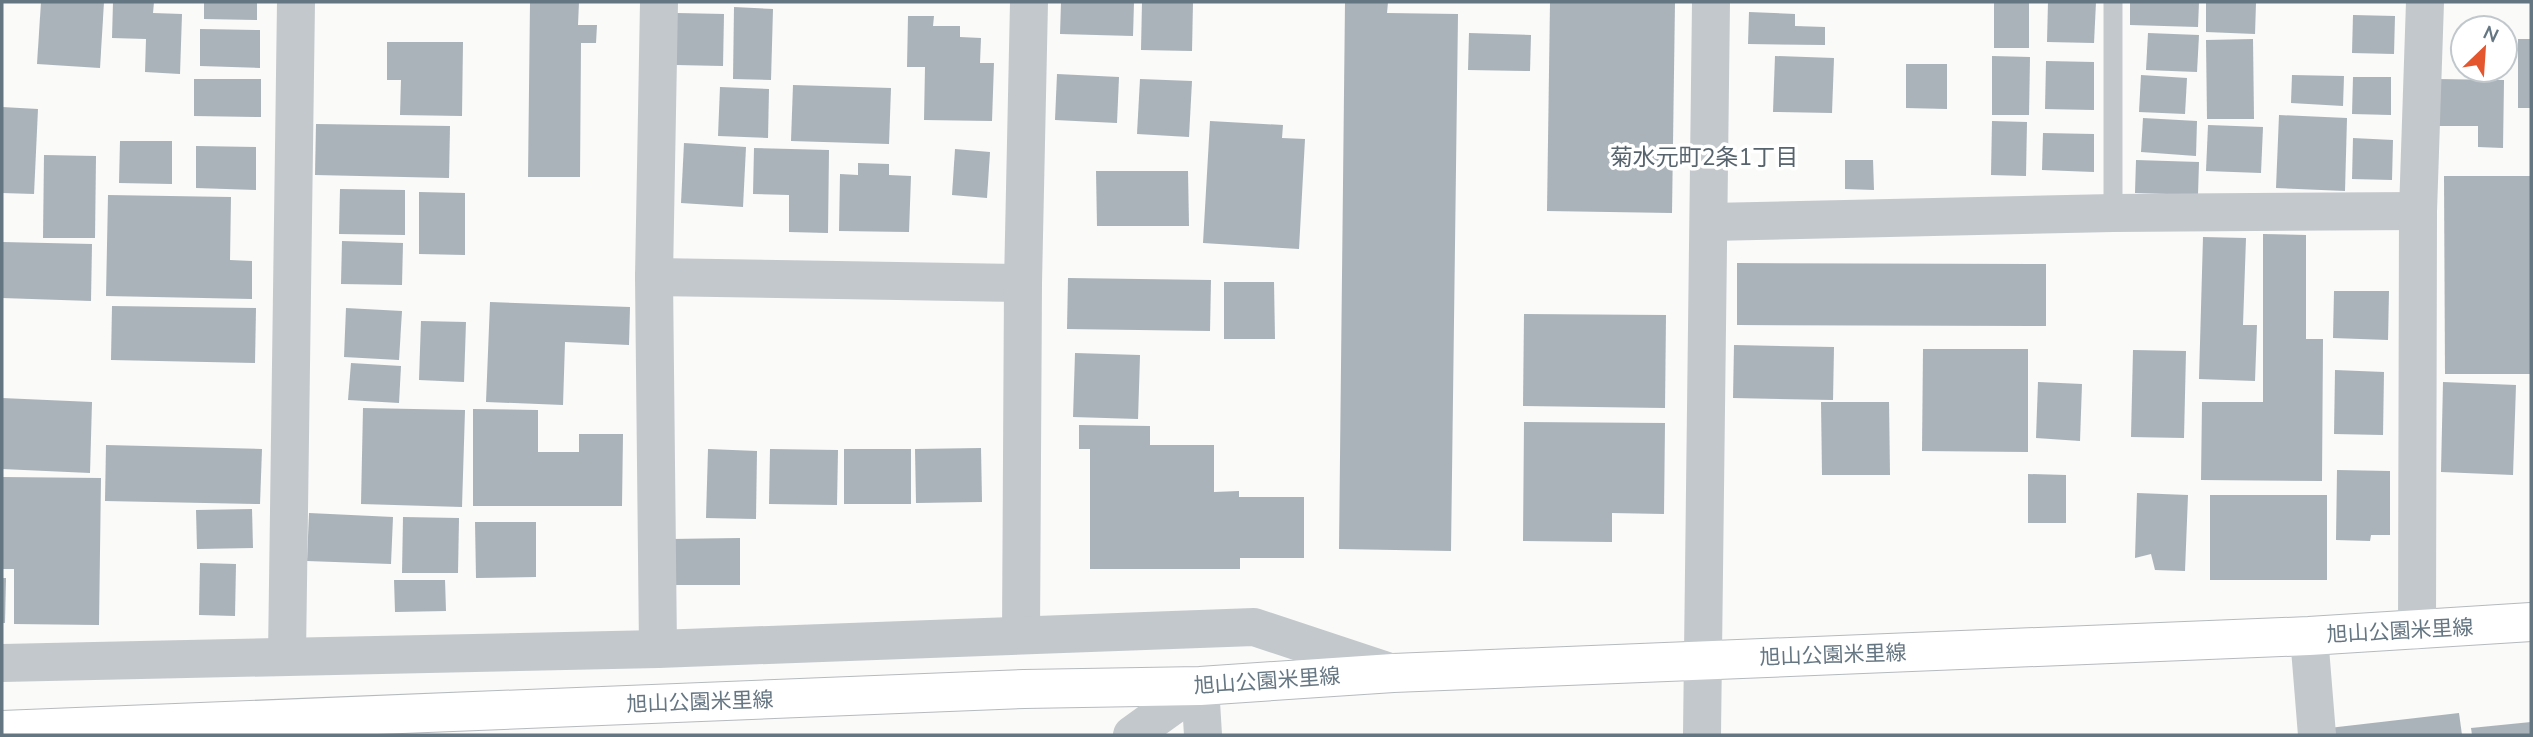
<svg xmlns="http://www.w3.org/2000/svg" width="2533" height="737" viewBox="0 0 2533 737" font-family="'Nunito Sans','Noto Sans JP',sans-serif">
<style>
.building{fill:#aab3b9}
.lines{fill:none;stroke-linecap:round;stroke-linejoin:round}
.primary-casing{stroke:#b5babe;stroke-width:40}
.lane{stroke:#c3c8cc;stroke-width:19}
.street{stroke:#c3c8cc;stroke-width:38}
.primary{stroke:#fff;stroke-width:38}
.labels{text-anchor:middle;stroke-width:7;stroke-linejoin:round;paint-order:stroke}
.street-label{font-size:21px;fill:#657683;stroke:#fff}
.neighbourhood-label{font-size:23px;fill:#57646e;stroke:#fff}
</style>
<rect width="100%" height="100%" fill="#fafaf8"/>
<!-- building -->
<g class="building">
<path d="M41,2H104L100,68L37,64Z"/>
<path d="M113,2H154L153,13L182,14L180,74L145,72L146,39L112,38Z"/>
<path d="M204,2H257V20L204,19Z"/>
<path d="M530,2H579L578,25H597L596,43H581L580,177H528Z"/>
<path d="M1061,2H1134L1133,36L1060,34Z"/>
<path d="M1142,2H1193L1192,51L1141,50Z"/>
<path d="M1345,2H1388L1387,13L1458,14L1451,551L1339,549Z"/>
<path d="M1550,2H1675L1672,213L1547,211Z"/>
<rect x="1994" y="2" width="35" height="46"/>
<path d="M2048,2H2096L2094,43L2047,42Z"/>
<path d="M2130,2H2199L2198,27L2130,25Z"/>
<path d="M2206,2H2256L2255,34L2206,32Z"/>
<path d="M734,7L773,9L771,80L733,79Z"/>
<path d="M1749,12L1795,14V26L1825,27V45L1748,44Z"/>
<path d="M677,13L724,14L723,66L676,65Z"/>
<path d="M2353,15L2395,16L2394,54L2352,53Z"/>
<path d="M908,16H934L933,26H960V37L981,38L980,63H994L992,121L924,120L925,67H907Z"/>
<path d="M200,29L260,30V68L200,66Z"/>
<path d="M1469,33L1531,35L1530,71L1468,70Z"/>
<path d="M2148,33L2199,35L2197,72L2146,70Z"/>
<path d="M2253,39L2254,119H2207L2206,40Z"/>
<rect x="2518" y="39" width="13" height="69"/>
<path d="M387,42H463L462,116L400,115L401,80H387Z"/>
<path d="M1775,56L1834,58L1832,113L1773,112Z"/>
<path d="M1992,56L2030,57L2029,115H1992Z"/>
<path d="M2046,61L2094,62V110L2045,109Z"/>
<path d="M1906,64H1947V109L1906,108Z"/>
<path d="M1057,74L1119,77L1117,123L1055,120Z"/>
<path d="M2141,75L2187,78L2185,114L2139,112Z"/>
<path d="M2292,75L2344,76L2343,106L2291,103Z"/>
<path d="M2353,77H2391V115L2352,114Z"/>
<path d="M194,79H261V117L194,116Z"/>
<path d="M1140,79L1192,81L1189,137L1137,134Z"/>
<path d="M2436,79L2504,80L2503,148L2478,147V126H2435Z"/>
<path d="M793,85L891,88L889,144L791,141Z"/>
<path d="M720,87L769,89L768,138L718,136Z"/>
<path d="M2,107L38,109L34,194L2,193Z"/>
<path d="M2279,115L2347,118L2345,191L2276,188Z"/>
<path d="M2143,118L2197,121L2196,156L2141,152Z"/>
<path d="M1210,121L1283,125L1282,138L1305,139L1299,249L1203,243Z"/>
<path d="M1992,121L2027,122L2026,176L1991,175Z"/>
<path d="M316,124L450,126L449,178L315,175Z"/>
<path d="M2208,125L2263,127L2261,173L2206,171Z"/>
<path d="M2043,133L2094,134V172L2042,170Z"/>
<path d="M2353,138L2393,140L2392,180L2352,179Z"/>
<path d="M120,141H172V184L119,183Z"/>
<path d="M684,143L746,147L743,207L681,203Z"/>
<path d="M196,146L256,147V190L196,188Z"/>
<path d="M754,148L829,150L828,233L789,232V195L753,194Z"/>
<path d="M955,149L990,152L987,198L952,195Z"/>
<path d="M44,155L96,156L95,238H43Z"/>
<path d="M1845,160H1873L1874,190L1845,189Z"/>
<path d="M2136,160L2199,162L2198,195L2135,193Z"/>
<path d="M858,163L889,164V175L911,176L909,232L839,231L840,174L858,175Z"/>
<path d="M1096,171H1188L1189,226H1097Z"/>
<path d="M2444,176H2531V374H2445Z"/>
<path d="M340,189L405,190V235L339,234Z"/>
<path d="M419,192L465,193V255L419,254Z"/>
<path d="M108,195L231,197L230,260L252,261V299L106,296Z"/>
<path d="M2263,234L2306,235V339H2323L2322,481L2201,480L2202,402H2263Z"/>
<path d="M2203,237L2246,238L2243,325H2257L2255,381L2199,379Z"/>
<path d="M342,241L403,243L402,285L341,284Z"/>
<path d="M2,242L92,244L91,301L2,298Z"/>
<path d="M1737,263L2046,264V326L1737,325Z"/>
<path d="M1068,278L1211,280L1210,331L1067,329Z"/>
<path d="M1224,282H1274L1275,339H1224Z"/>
<path d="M2334,291H2389L2388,340L2333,338Z"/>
<path d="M490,302L630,307L629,345L565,342L563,405L486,402Z"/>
<path d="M112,306L256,308L255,363L111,360Z"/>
<path d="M346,308L402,311L399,360L344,357Z"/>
<path d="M1524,314L1666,315L1665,408L1523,406Z"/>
<path d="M421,321L466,322L464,382L419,380Z"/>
<path d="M1734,345L1834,347L1833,400L1733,398Z"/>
<path d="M1923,349H2028V452L1922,451Z"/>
<path d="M2133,350L2186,351L2184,438L2131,437Z"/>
<path d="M1075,353L1140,355L1138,419L1073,417Z"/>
<path d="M351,363L401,366L399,403L348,400Z"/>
<path d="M2335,370L2384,372L2383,435L2334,434Z"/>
<path d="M2038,382L2082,384L2080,441L2036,438Z"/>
<path d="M2443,382L2516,385L2513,475L2441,472Z"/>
<path d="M2,398L92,402L90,473L2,469Z"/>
<path d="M1821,402H1889L1890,475H1822Z"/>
<path d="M363,408L465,410L462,507L361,504Z"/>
<path d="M473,409L538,410V452H579V434H623L622,506H473Z"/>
<path d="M1524,422L1665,423L1664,514L1612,513V542L1523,541Z"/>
<path d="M1079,425L1150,426V445H1214V492L1239,491V497H1304V558H1240V569H1090V449H1079Z"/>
<path d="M106,445L262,449L260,504L105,501Z"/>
<path d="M981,448L982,502L916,503L915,449Z"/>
<path d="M708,449L757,451L756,519L706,518Z"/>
<path d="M770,449L838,450L837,505L769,504Z"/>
<rect x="844" y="449" width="67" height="55"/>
<path d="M2337,470L2390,471V535H2371L2370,541L2336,540Z"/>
<path d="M2028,474L2066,475V523H2028Z"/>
<path d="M2,477L101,478L99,625L14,624V569H2Z"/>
<path d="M2137,493L2188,495L2185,571L2155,570L2151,554L2135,558Z"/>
<rect x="2210" y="495" width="117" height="85"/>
<path d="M252,509L253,548L197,549L196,510Z"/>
<path d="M309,513L393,517L391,564L307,561Z"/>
<path d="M403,517L459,518L458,573H402Z"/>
<path d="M475,522H536V577L476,578Z"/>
<path d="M740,538V585H670V539Z"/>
<path d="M200,563L236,564L235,616L199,615Z"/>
<path d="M2,578H6L5,623H2Z"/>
<path d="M394,580H445L446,611L395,612Z"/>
<path d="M2459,713L2462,735H2330L2329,728Z"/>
<path d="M2531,722V735H2472L2471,728Z"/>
</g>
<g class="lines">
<defs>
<path id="primary" d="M2,730L1024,689L1200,686L1393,673L2309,636L2531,622"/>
</defs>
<!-- primary casing -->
<use href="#primary" class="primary-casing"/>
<!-- lane -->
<path class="lane" d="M2113,2V213"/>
<!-- street -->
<g class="street">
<path d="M1710,222L2113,213L2418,211"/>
<path d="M654,277L1023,283"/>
<path d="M2417,630L2418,211L2425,2"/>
<path d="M1021,634L1023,283L1029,2"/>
<path d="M2309,636L2317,735"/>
<path d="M658,649L654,277L659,2"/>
<path d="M287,656L296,2"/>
<path d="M2,663L658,649L1254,627L1393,673"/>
<path d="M1200,686L1203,735"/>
<path d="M1132,735L1200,686"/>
<path d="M1702,735L1711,2"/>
</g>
<!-- primary -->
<use href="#primary" class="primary"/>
</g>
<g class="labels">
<!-- street labels -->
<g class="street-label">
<text transform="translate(2400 631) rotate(-3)" y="7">旭山公園米里線</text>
<text transform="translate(1833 655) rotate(-2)" y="7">旭山公園米里線</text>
<text transform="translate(1267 681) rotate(-4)" y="7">旭山公園米里線</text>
<text transform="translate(700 702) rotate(-2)" y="7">旭山公園米里線</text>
</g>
<!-- neighbourhood labels -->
<g class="neighbourhood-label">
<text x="1704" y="165">菊水元町2条1丁目</text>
</g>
</g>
<!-- border -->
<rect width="2533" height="737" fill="none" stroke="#657683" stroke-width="7"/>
<!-- north arrow -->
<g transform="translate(2484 49) rotate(25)"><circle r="33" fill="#ffffff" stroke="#c1c8cd" stroke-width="2"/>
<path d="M0-5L12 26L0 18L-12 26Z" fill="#e4572e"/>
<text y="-10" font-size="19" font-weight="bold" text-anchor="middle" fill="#657683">N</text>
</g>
</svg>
